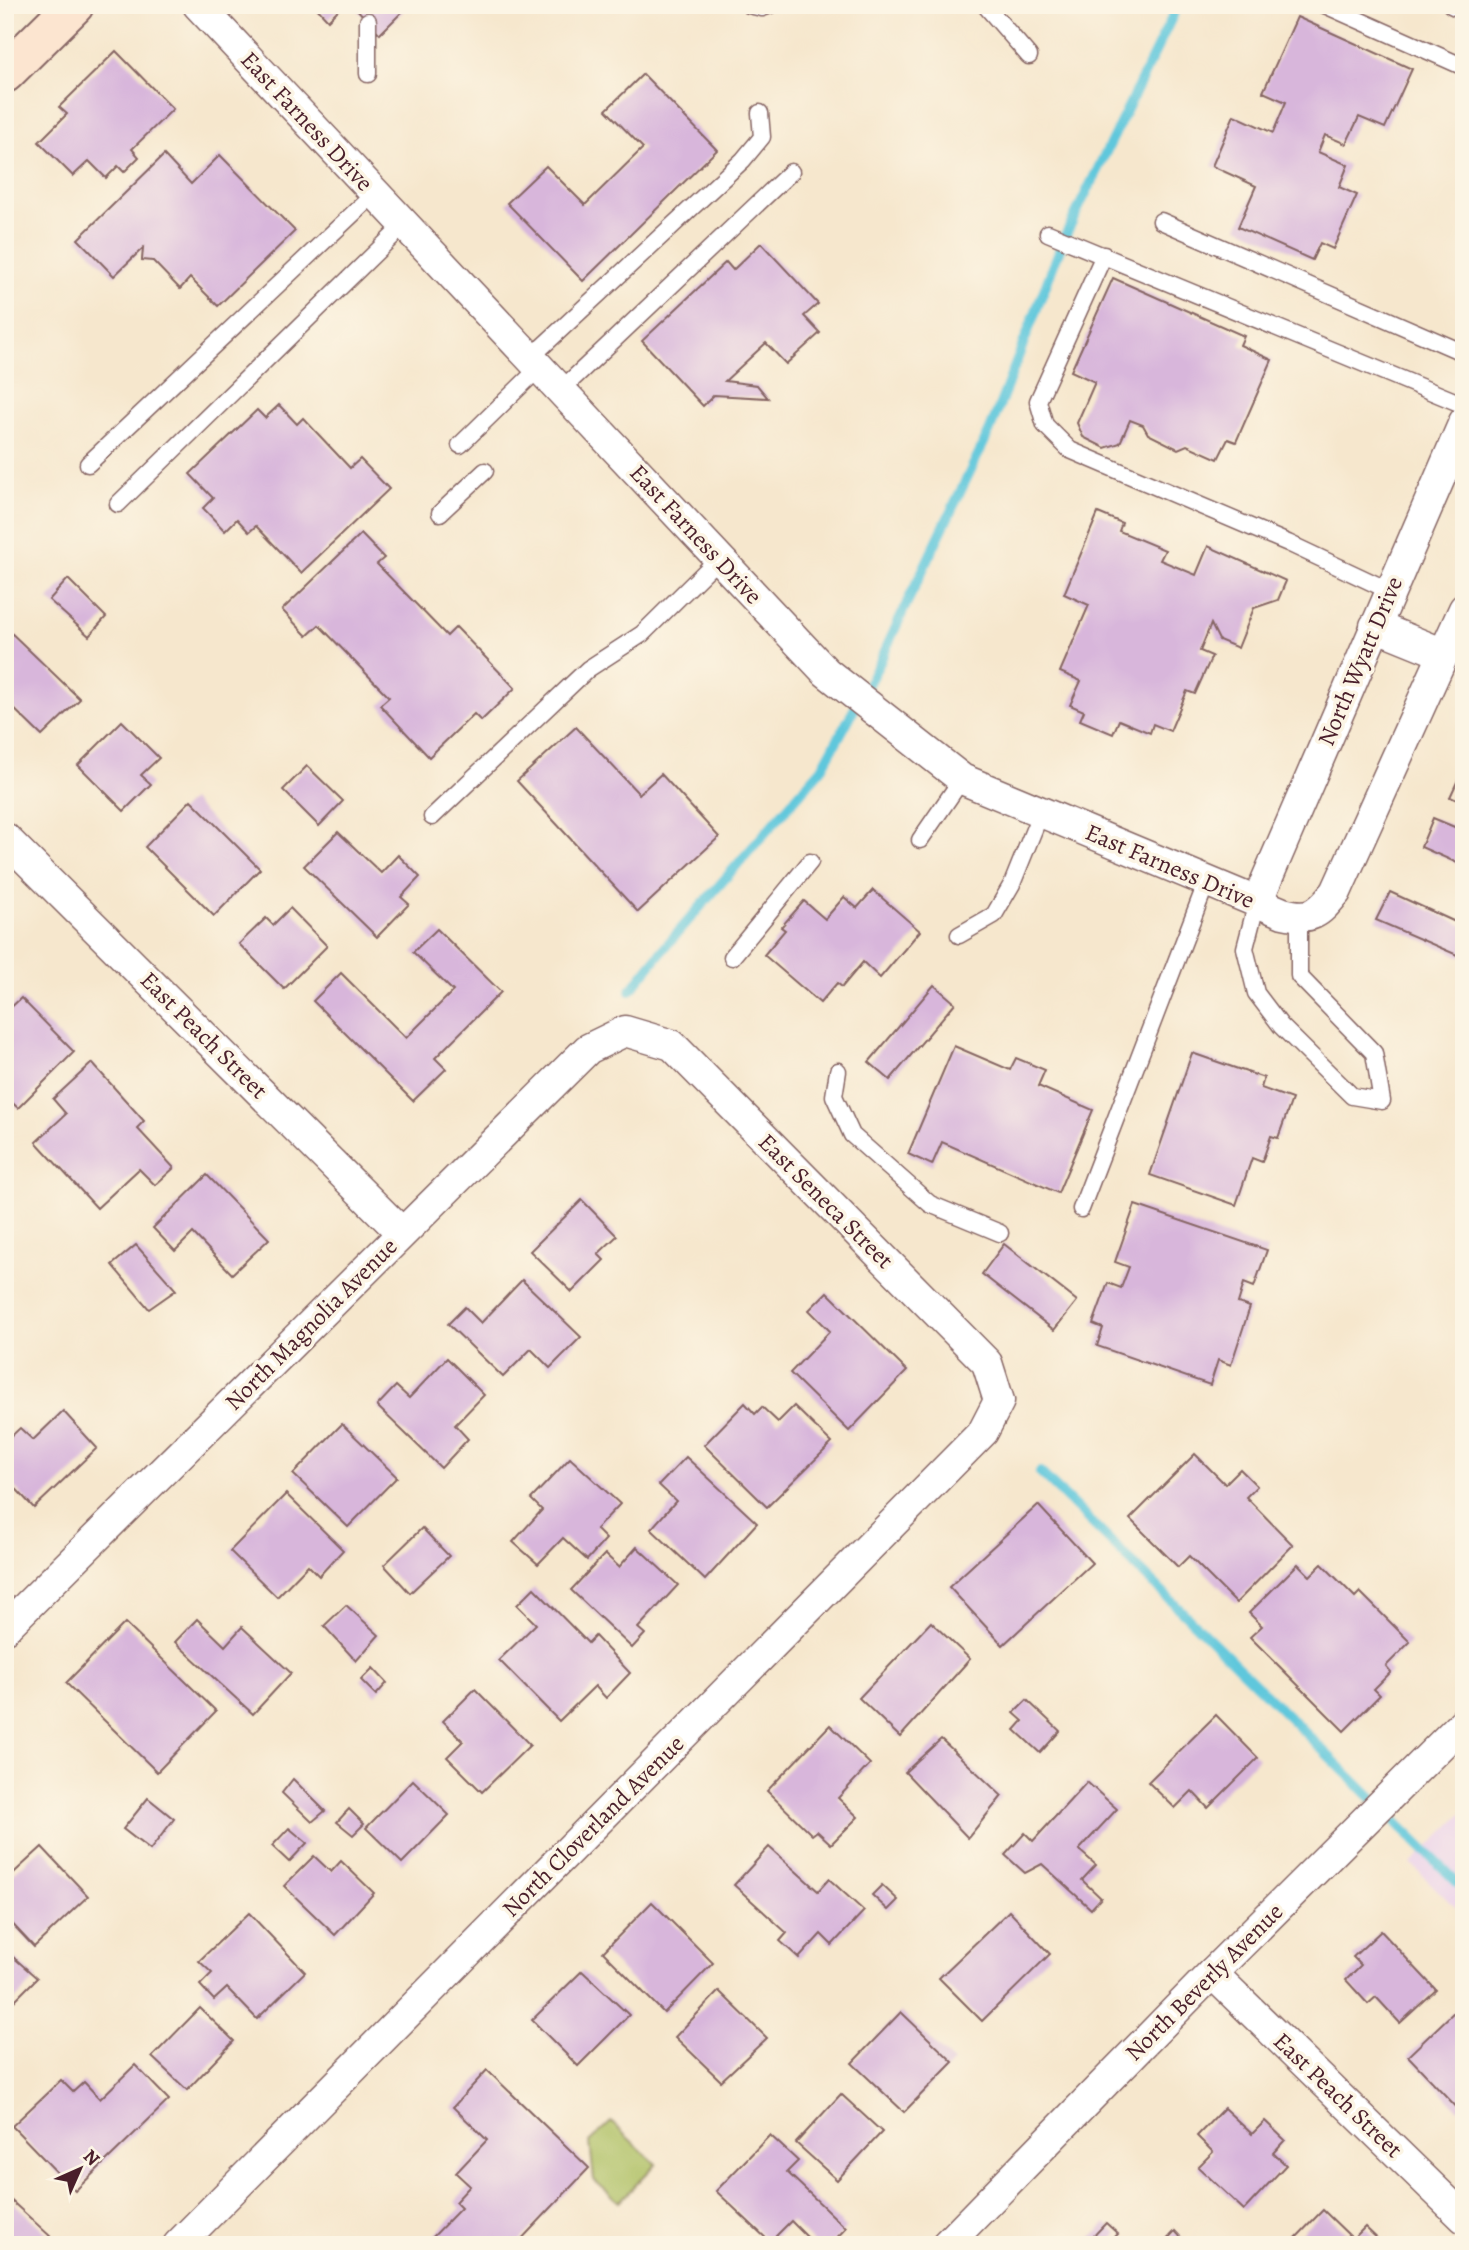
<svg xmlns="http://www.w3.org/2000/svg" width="1469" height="2250" viewBox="0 0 1469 2250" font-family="Alegreya,serif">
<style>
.built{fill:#ebd1eb}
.park{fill:#aec063;stroke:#7c7047;stroke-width:2}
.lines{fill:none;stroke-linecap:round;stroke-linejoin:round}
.stream{stroke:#5fc7dc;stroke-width:10}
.building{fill:#d8b6db}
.lane-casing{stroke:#866564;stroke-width:19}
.street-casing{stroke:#866564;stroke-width:33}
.secondary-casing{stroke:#866564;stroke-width:42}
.lane{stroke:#fff;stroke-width:16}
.street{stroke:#fff;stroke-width:30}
.secondary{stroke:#fce5d0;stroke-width:38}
.labels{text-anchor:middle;stroke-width:7;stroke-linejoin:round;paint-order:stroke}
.street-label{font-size:24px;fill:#4a1f2b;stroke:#fcf5e5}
</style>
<rect width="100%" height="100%" fill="#fcf5e5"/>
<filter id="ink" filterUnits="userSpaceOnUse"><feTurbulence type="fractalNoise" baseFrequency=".0143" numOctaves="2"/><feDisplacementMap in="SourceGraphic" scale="14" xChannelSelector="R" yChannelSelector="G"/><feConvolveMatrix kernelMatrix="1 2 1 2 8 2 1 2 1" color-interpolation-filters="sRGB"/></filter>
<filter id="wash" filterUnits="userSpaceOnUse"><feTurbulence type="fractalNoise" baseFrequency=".00686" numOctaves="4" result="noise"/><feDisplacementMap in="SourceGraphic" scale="28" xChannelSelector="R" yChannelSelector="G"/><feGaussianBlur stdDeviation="1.57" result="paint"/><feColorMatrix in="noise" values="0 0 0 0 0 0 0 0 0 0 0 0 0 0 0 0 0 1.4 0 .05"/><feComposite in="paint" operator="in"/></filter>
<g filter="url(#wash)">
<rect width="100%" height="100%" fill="#f6e7cd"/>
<!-- built -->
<path class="built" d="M1464,1812V1916L1411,1864Z"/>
<!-- park -->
<path class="park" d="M611,2122L656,2164L619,2202L594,2180L590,2142Z"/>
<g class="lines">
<!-- stream -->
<g class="stream">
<path d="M630,991L666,946L822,768L879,664L905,607L990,430L1064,238L1178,5"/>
<path d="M1040,1472L1464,1889"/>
</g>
</g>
<g id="blocks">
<!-- building -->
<g class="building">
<path d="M314,5H343L328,20Z"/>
<path d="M353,5H409L380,34Z"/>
<path d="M1297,17L1412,69L1385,128L1359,117L1346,144L1325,135L1318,152L1348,165L1339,187L1357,195L1333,249L1320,243L1312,260L1238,227L1256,186L1212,166L1234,115L1273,133L1286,102L1263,92Z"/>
<path d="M116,51L173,109L132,149L139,157L124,172L118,166L106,178L89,161L73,176L39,142L67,114L59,107Z"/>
<path d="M643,74L717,150L583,281L507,203L546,166L585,205L643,148L606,110Z"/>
<path d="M164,155L191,184L220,155L295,231L218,306L190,278L180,289L153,261L142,260L143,248L114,276L78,239Z"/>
<path d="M761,243L818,304L804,316L820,333L786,364L766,343L725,381L757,385L768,398L714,395L703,406L642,341L726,262L733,270Z"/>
<path d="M1113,278L1244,336L1240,345L1272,360L1236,442L1228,439L1218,459L1187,445L1178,449L1148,434L1143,425L1130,420L1120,443L1105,448L1083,437L1077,423L1095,382L1071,371Z"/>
<path d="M279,405L297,424L303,418L350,468L360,459L389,489L301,573L256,526L249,532L237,519L225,531L203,508L213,498L190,474L257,410L265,418Z"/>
<path d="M1098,513L1122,523L1119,531L1165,550L1160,560L1196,575L1208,546L1286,581L1278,600L1254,608L1238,648L1219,640L1211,624L1200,651L1212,656L1195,694L1187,691L1170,731L1153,724L1150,733L1119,720L1113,734L1080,720L1084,711L1070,705L1081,681L1060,672L1089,605L1064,594Z"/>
<path d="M361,534L384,558L377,564L447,636L456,627L515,688L481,721L474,714L429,757L380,705L389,697L319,625L307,636L282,610Z"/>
<path d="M68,579L106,617L89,636L49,600Z"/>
<path d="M5,627L80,699L42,736L5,700Z"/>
<path d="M122,721L159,758L141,775L151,784L124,811L78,765Z"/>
<path d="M576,727L639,794L661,774L719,837L638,912L517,781Z"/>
<path d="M307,766L343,801L319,826L283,790Z"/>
<path d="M1464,767V803L1450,797Z"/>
<path d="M191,800L260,869L214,916L145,847Z"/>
<path d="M1433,818L1464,831V866L1421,847Z"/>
<path d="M338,832L381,873L398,855L420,877L401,897L409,904L377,937L304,866Z"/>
<path d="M873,890L920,931L880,978L863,962L842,987L837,983L820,1003L764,955L785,930L781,927L804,901L825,919L844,897L857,908Z"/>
<path d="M1390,892L1464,926V958L1376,920Z"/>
<path d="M290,908L327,946L284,989L239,944L266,918L273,925Z"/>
<path d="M437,929L501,992L435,1058L446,1069L413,1101L313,1001L341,973L406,1038L453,991L413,952Z"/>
<path d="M934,985L955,1003L890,1080L869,1062Z"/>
<path d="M21,998L74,1052L18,1108L5,1096V1013Z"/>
<path d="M954,1046L1010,1070L1016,1058L1045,1070L1038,1086L1093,1110L1058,1193L942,1142L932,1165L908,1154Z"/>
<path d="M1192,1053L1264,1078L1261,1088L1292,1099L1278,1138L1271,1136L1262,1162L1252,1158L1236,1205L1150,1175Z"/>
<path d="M92,1063L144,1121L137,1128L174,1168L155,1185L139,1169L97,1208L36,1142L66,1114L53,1099Z"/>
<path d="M207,1175L269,1239L232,1274L193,1233L175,1251L153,1228Z"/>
<path d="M582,1200L617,1236L598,1254L604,1260L572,1292L530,1251Z"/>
<path d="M1135,1205L1267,1250L1254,1287L1244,1283L1238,1303L1250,1307L1231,1365L1218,1360L1210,1385L1097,1346L1103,1328L1093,1324L1108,1283L1121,1288L1129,1267L1115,1262Z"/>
<path d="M1004,1244L1077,1301L1054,1330L982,1274Z"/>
<path d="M136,1245L176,1290L149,1309L112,1265Z"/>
<path d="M522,1280L581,1337L550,1368L531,1349L503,1377L448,1324L465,1307L481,1323Z"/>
<path d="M827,1292L907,1371L849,1431L790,1373L830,1331L809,1310Z"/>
<path d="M447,1358L484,1395L455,1425L468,1439L441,1468L377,1406L396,1386L409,1398Z"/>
<path d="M745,1403L755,1414L762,1407L778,1422L794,1406L832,1443L767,1507L704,1445Z"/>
<path d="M63,1411L97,1448L34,1508L5,1477V1442L20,1428L33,1440Z"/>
<path d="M342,1424L397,1477L348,1527L293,1474Z"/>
<path d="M1195,1454L1225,1484L1240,1469L1257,1486L1246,1497L1293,1545L1236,1603L1189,1556L1178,1567L1130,1519Z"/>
<path d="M686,1457L757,1523L705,1580L651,1529L676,1501L659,1485Z"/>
<path d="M570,1458L620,1504L596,1529L606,1539L587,1560L563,1538L538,1564L513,1542L542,1510L531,1499Z"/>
<path d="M286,1494L343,1550L319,1576L308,1565L277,1597L230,1551Z"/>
<path d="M1038,1505L1092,1563L1003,1645L949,1587Z"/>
<path d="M422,1528L449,1556L410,1593L384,1565Z"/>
<path d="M637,1547L678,1585L638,1628L645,1634L632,1648L571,1590L605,1554L619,1567Z"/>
<path d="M1298,1564L1310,1576L1322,1564L1355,1597L1360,1592L1410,1642L1386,1666L1391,1672L1374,1689L1380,1695L1344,1731L1250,1637L1262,1626L1249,1613Z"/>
<path d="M534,1588L588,1643L595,1636L630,1673L606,1698L595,1686L559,1721L499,1660L536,1624L517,1605Z"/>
<path d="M346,1605L379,1635L356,1661L324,1626Z"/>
<path d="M197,1619L225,1646L242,1627L291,1673L253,1714L175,1642Z"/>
<path d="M931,1622L970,1659L900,1737L859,1698Z"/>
<path d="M125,1623L216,1711L157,1772L66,1683Z"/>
<path d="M373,1668L387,1683L376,1695L361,1680Z"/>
<path d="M475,1689L530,1745L482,1792L447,1757L463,1741L443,1721Z"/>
<path d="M1027,1700L1060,1731L1040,1753L1015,1730L1023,1721L1014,1713Z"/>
<path d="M1216,1715L1258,1758L1208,1808L1192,1791L1175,1808L1148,1782Z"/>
<path d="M830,1725L870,1764L838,1798L858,1817L831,1844L817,1831L812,1835L767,1791Z"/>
<path d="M941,1739L1002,1796L968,1838L905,1772Z"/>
<path d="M293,1779L325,1811L312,1822L282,1793Z"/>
<path d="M413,1780L449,1815L402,1863L366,1828Z"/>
<path d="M1087,1782L1117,1809L1079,1850L1096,1865L1082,1880L1101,1898L1091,1909L1042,1864L1025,1873L1005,1855L1025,1833L1033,1841Z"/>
<path d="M148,1798L174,1819L150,1850L123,1829Z"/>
<path d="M349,1809L364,1824L353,1835L337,1822Z"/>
<path d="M289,1828L307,1843L289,1862L272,1846Z"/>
<path d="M42,1847L88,1896L34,1947L5,1916V1881Z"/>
<path d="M769,1847L818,1891L829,1879L864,1911L832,1945L821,1934L799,1958L780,1941L787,1933L734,1885Z"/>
<path d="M314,1856L331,1872L341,1861L374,1893L335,1935L284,1886Z"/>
<path d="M882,1885L898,1900L888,1910L872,1895Z"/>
<path d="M652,1902L713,1963L664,2013L603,1952Z"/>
<path d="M1009,1911L1050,1954L982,2021L939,1978Z"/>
<path d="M249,1913L305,1972L257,2019L227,1988L214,2000L200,1985L212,1973L199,1961Z"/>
<path d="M1381,1931L1436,1990L1400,2023L1376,1997L1368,2004L1346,1980L1361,1965L1353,1957Z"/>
<path d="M12,1956L37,1978L5,2010V1964Z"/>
<path d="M582,1971L629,2015L578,2066L532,2020Z"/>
<path d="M719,1991L767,2038L721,2081L675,2037Z"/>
<path d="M200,2008L234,2041L187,2090L152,2057Z"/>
<path d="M1456,2010L1464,2019V2115L1408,2056Z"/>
<path d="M901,2012L953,2062L904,2112L852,2063Z"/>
<path d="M135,2065L169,2100L75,2191L12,2126L61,2080L73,2092L84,2082L100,2099Z"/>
<path d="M487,2070L589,2168L516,2245H425L461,2208L455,2202L470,2186L456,2173L487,2140L453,2107Z"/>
<path d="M841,2094L882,2132L837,2180L796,2143Z"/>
<path d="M1224,2108L1252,2134L1265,2121L1285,2140L1273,2153L1286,2165L1244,2210L1198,2167L1213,2152L1197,2136Z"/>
<path d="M770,2135L798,2161L787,2172L846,2228L830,2245H815L791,2221L770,2242L716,2191Z"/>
<path d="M5,2195L50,2236L43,2245H5Z"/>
<path d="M1323,2210L1353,2239L1365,2227L1384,2245H1289Z"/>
<path d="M1106,2223L1118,2234L1112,2240L1117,2245H1085Z"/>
<path d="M1175,2231L1188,2245H1162Z"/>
</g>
</g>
</g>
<g filter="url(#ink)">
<use href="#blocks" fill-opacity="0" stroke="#866564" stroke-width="2"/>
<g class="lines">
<defs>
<g id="lane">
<path d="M749,5L762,8L770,5"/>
<path d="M985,5L1029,56"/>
<path d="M1325,5L1464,67"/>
<path d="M1451,5L1464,11"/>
<path d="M368,21V74"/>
<path d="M1161,221L1464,353"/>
<path d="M1048,233L1464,405"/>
<path d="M1104,255L1038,401L1045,425L1070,450L1288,543L1390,591"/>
<path d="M530,358L743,160L762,137L760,113"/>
<path d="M561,390L791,172"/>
<path d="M460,445L539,368"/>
<path d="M88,464L375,193"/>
<path d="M118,504L405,224"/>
<path d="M440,513L485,471"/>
<path d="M432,817L588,669L642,634L719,558"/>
<path d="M920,840L962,779"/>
<path d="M1257,902L1245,948L1256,993L1281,1026L1352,1096L1382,1101L1374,1053L1299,976V917"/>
<path d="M959,935L994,915L1012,884L1041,812"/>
<path d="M732,957L810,862"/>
<path d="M838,1071L834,1096L852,1135L930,1204L1000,1233"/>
<path d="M1081,1209L1207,881"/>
</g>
<g id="street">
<path d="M198,5L826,672L962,779L1283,913C1312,920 1318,914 1336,892L1464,609"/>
<path d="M1375,626L1444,654"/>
<path d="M5,838L402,1233"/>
<path d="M1257,902L1464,422"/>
<path d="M5,1628L588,1049L625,1031L672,1045L987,1363L999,1401L983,1432L178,2245"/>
<path d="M1212,1973L1464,2218"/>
<path d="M946,2245L1212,1973L1464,1722"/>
</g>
<path id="secondary" d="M5,73L74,5"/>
</defs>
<!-- lane casing -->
<use href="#lane" class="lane-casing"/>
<!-- street casing -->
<use href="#street" class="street-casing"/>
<!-- secondary casing -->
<use href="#secondary" class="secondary-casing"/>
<!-- lane -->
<use href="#lane" class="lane"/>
<!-- street -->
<use href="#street" class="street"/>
<!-- secondary -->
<use href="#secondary" class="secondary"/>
</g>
</g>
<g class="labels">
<!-- street labels -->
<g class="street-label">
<text transform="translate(307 121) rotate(47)" y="8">East Farness Drive</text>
<text transform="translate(696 534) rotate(47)" y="8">East Farness Drive</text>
<text transform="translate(1360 661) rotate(-67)" y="8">North Wyatt Drive</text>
<text transform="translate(1170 866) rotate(23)" y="8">East Farness Drive</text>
<text transform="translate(204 1035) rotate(45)" y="8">East Peach Street</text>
<text transform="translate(826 1201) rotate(45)" y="8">East Seneca Street</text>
<text transform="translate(311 1324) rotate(-45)" y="8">North Magnolia Avenue</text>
<text transform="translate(593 1826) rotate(-45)" y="8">North Cloverland Avenue</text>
<text transform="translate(1204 1982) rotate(-45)" y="8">North Beverly Avenue</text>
<text transform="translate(1338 2095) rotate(44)" y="8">East Peach Street</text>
</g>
</g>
<!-- margin -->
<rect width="1469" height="2250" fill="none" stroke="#fcf5e5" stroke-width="28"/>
<!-- north arrow -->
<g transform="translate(80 2169) rotate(45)" stroke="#fcf5e5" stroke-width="5" paint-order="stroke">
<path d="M0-5L12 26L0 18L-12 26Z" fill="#4a1f2b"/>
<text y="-10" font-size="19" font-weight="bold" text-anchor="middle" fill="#4a1f2b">N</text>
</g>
</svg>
